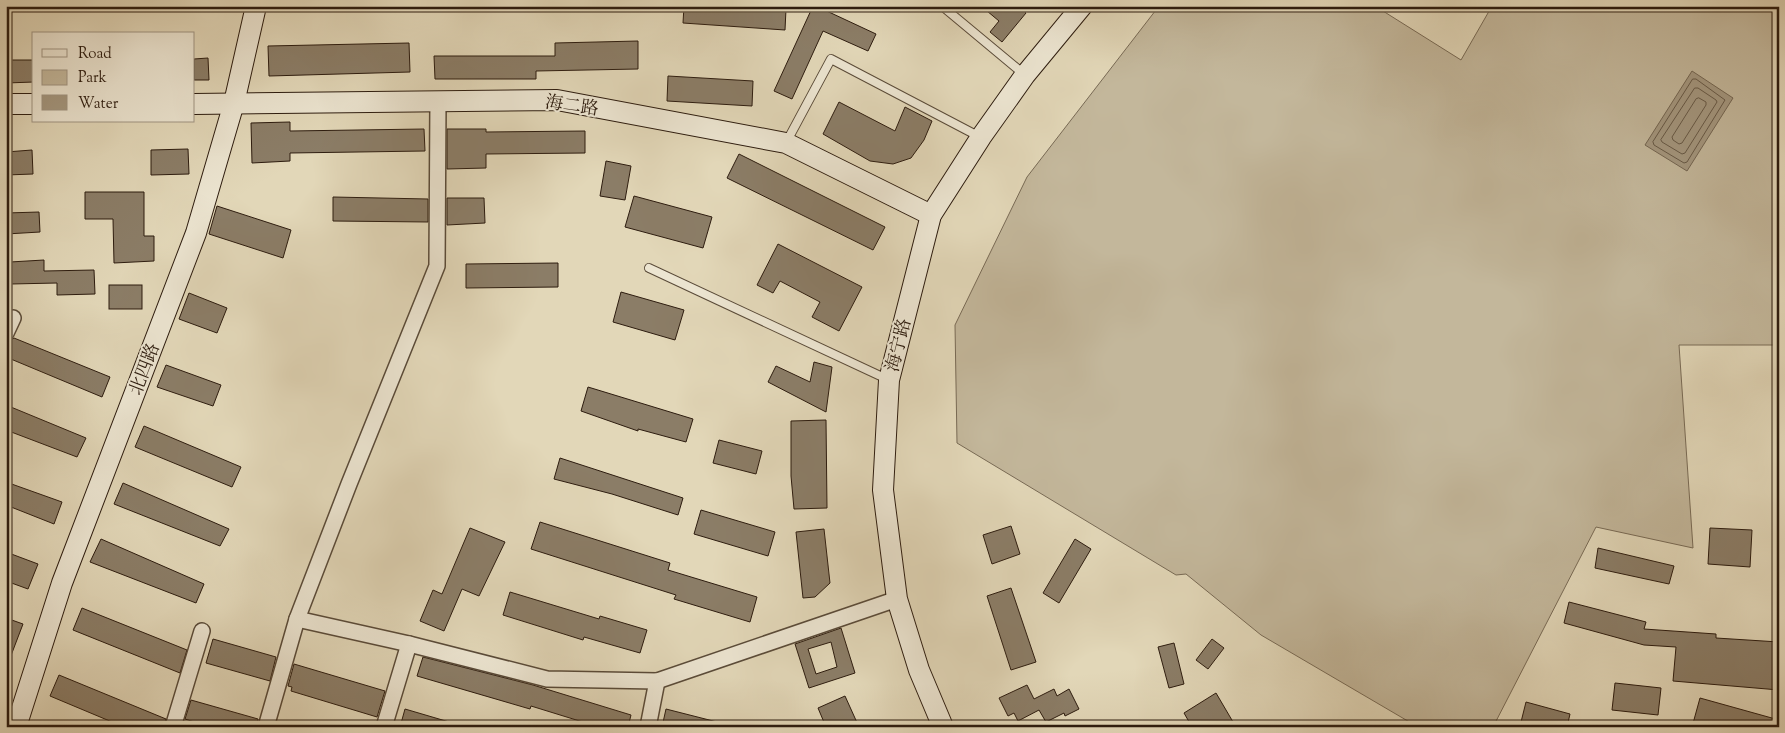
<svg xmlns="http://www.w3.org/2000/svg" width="1785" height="733" viewBox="0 0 1785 733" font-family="'Sorts Mill Goudy','Noto Serif SC',serif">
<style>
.green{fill:#c3b79b;stroke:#786a55}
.water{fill:#a4977f;stroke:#746652}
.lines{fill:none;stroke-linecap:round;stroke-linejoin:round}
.shore{stroke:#685a47;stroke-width:1}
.building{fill:#8b7d67;stroke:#2d1c0f;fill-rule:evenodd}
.lane-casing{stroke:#5a4b39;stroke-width:10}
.street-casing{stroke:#5a4b39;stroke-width:18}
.secondary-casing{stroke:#2d1c0f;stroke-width:22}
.lane{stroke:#ece5d1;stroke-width:8}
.street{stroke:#ece5d1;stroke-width:15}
.secondary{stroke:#ece5d1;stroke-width:20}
.labels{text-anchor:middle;stroke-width:4;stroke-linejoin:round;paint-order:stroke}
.street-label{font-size:18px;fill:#2d1c0f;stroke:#ece5d1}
</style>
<rect width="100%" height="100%" fill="#e2d7b8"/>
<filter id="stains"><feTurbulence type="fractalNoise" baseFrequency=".004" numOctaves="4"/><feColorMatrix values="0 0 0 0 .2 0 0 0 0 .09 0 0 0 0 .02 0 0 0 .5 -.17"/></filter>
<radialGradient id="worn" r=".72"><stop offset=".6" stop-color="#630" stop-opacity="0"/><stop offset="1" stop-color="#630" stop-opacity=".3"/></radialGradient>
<!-- green -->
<path class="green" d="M1159,6H1375L1461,60L1492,6H1779V345H1679L1693,548L1596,527L1493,727H1418L1261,635L1186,574L1176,575L957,443L955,325L1027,177Z"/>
<!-- water -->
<path class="water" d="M1692,71L1733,98L1687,171L1645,145Z"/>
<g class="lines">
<!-- shore -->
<g class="shore">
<path d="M1693,79H1696L1725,100L1687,162L1684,163L1654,145L1653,142Z"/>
<path d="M1695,88H1698L1716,100L1717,102L1685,153L1682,154L1662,142L1661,140Z"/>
<path d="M1699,98L1706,102V105L1682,143L1679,144L1673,140L1672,137L1696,99Z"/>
</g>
</g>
<!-- building -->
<g class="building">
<path d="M684,6H756L786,9L785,30L683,23Z"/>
<path d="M813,6H816L876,34L868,51L823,31L792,99L774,91Z"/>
<path d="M981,6H1019L1026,13L1002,42L990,32L999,21Z"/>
<path d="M638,41V69L536,71V79H435L434,56H555V43Z"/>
<path d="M409,43L410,72L269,76L268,46Z"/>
<path d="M208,58L209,80H194V59Z"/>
<path d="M6,60H34V82L6,83Z"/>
<path d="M668,76L753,81L752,106L667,101Z"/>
<path d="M839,102L895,131L905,107L932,121L924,140L911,158L893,164L870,161L823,134Z"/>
<path d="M290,122V131L424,129L425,151L290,153V161L252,163L251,123Z"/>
<path d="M447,129H486V132L585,131V153L486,154V168L447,169Z"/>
<path d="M188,149L189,174L151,175V150Z"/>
<path d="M32,150L33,174L6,175V152Z"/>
<path d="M739,154L885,227L873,250L727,178Z"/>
<path d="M606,161L631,166L625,200L600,196Z"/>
<path d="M85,192H144V236H154V261L114,263L113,219H85Z"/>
<path d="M634,196L712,217L703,248L625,227Z"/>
<path d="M333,197L428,199V222L333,221Z"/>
<path d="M447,198H484L485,223L447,225Z"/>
<path d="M217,206L291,230L283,258L209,234Z"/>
<path d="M39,212L40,232L6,234V213Z"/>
<path d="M778,244L862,287L839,331L812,317L820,302L780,281L773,293L757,285Z"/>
<path d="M44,260V271L94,270L95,294L57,295V283L11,284L10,262Z"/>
<path d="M558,263V287L466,288V264Z"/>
<rect x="109" y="285" width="33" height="24"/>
<path d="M621,292L684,310L675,340L613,322Z"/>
<path d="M189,293L227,308L217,333L179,319Z"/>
<path d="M14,338L110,377L102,397L6,357V343Z"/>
<path d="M814,362L832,367L826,412L768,382L776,366L810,382Z"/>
<path d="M166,365L221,385L213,406L157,387Z"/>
<path d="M588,387L693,419L686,442L638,429V431L581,411Z"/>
<path d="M6,405L86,438L77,457L6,430Z"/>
<path d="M826,420L827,508L794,509L791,476V421Z"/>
<path d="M144,426L241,467L232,487L135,447Z"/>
<path d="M719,440L762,451L756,474L713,463Z"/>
<path d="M560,458L683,498L678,515L612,494L554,479Z"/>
<path d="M6,482L62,502L54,524L6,505Z"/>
<path d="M123,483L229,529L220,546L114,504Z"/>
<path d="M701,510L775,532L768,556L694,534Z"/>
<path d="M540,522L670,563L668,570L757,597L750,622L674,599L676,595L531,549Z"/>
<path d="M1011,526L1020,554L992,564L983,535Z"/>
<path d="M470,528L505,542L479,596L462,589L444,631L420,621L433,590L442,594Z"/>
<path d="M1710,528L1752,530L1750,567L1708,564Z"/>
<path d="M824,529L830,583L815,597L803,598L796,532Z"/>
<path d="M101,539L204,584L196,603L90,562Z"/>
<path d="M1075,539L1091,549L1059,603L1043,593Z"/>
<path d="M1598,548L1674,566L1669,584L1595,568Z"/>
<path d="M6,552L38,564L28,589L6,581Z"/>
<path d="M1011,588L1036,662L1011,670L987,596Z"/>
<path d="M510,592L599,619L600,616L647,630L640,653L584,637L583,640L503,615Z"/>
<path d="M1569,602L1646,622L1644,629L1716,634V638L1779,642V690L1673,681L1676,647L1644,645L1564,623Z"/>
<path d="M82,608L187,650L180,673L73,630Z"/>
<path d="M6,618L23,624L7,666H6Z"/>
<path d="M841,628L855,673L809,688L795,644ZM831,642L837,667L816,674L808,649Z"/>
<path d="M213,639L276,657L270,681L206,663Z"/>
<path d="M1212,639L1224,648L1208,669L1196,660Z"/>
<path d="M1174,643L1184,684L1169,688L1158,647Z"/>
<path d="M423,657L533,685L631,715L628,727H599L531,706L530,709L417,676Z"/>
<path d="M294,664L385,691L377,717L291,691L292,687L288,686Z"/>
<path d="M59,675L166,719L164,727H124L50,696Z"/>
<path d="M1615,683L1661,688L1658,715L1612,710Z"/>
<path d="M1027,685L1034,699L1054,689L1057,696L1069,689L1079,709L1065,716L1064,713L1046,722L1039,710L1018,721L1014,713L1008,716L999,698Z"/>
<path d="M1216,693L1236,727H1192L1184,713Z"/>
<path d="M845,696L859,727H826L818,708Z"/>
<path d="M1700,698L1779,720V727H1692Z"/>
<path d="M191,700L258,719L257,727H210L185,719Z"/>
<path d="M1526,702L1570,714L1567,727H1541L1521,722Z"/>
<path d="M405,709L456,724V727H400Z"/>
<path d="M666,709L721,723L720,727H662Z"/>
</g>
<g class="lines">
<defs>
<g id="lane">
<path d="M942,6L1025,75"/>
<path d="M787,141L831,59L980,137"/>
<path d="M649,268L889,380"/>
</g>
<g id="street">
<path d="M6,333L13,318"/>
<path d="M297,619L409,644L547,679L657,681L897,599"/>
<path d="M173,727L202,631"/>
<path d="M266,727L297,619L349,484L437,266L438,100"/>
<path d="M384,727L409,644"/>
<path d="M648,727L657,681"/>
</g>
<g id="secondary">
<path d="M6,104H34"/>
<path d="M194,104L557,100L786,143L931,215"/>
<path d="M16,727L62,583L196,233L234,103L256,6"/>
<path d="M943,727L919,670L897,599L883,490L889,380L931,215L981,137L1025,75L1082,6"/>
</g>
</defs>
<!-- lane casing -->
<use href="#lane" class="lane-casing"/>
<!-- street casing -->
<use href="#street" class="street-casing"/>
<!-- secondary casing -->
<use href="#secondary" class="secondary-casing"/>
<!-- lane -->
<use href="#lane" class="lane"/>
<!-- street -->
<use href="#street" class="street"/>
<!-- secondary -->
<use href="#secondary" class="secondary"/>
</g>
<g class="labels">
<!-- street labels -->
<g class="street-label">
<text transform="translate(572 105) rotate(8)" y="6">海二路</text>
<text transform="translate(898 345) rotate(-76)" y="6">海宁路</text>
<text transform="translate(144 369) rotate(-69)" y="6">北四路</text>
</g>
</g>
<!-- margin -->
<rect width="1785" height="733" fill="none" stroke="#e2d7b8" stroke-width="25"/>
<rect x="8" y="8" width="1770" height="718" fill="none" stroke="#2d1c0f" stroke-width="2.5"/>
<rect x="12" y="12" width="1760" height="708" fill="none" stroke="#2d1c0f"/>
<!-- legend -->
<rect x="32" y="32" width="162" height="90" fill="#ece5d1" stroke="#a09583"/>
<rect x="42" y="49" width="25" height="8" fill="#ece5d1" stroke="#a09583"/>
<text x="78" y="58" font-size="15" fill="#2d1c0f">Road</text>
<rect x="42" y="70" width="25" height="15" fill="#c3b79b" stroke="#a09583"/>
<text x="78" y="82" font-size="15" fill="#2d1c0f">Park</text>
<rect x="42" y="95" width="25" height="15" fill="#a4977f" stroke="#a09583"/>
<text x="78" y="108" font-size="15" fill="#2d1c0f">Water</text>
<rect width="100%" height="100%" filter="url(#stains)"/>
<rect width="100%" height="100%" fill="url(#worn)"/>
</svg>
